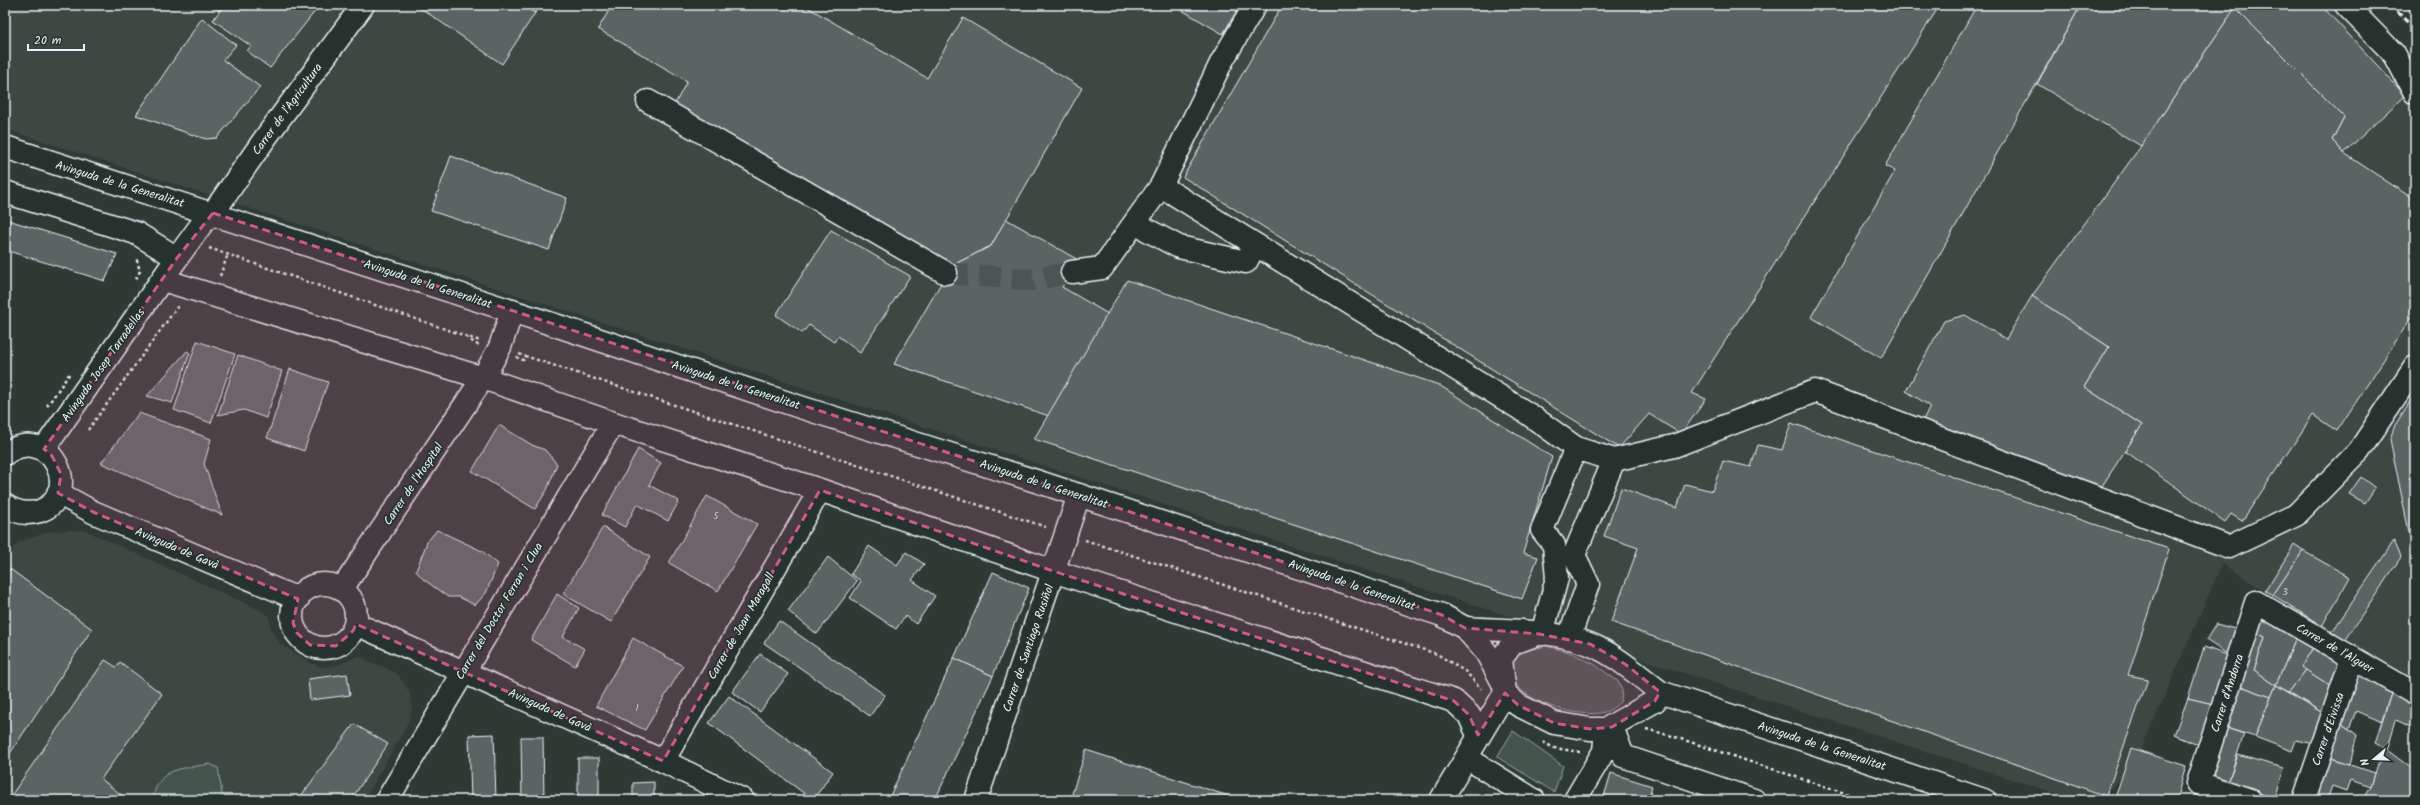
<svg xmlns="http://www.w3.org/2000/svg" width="2420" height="805" viewBox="0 0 2420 805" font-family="Kalam,sans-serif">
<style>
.built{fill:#3b4843}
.green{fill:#45524e;stroke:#96a2a3}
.building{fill:#596563;stroke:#e8f1f8}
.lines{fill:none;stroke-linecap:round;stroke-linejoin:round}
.minor-tunnel{stroke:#4a5652;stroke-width:22;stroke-dasharray:22 11;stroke-linecap:butt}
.minor-casing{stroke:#e8f1f8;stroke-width:25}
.path{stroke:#e8f1f8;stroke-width:2.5;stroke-dasharray:3 3;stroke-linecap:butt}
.minor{stroke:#26332d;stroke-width:22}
.rail{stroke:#e8f1f8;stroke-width:3;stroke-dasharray:6 3;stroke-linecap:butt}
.marked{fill:#cd598a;fill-opacity:0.2;stroke:#cd598a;stroke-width:3;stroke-dasharray:8 5;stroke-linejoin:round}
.labels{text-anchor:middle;stroke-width:3.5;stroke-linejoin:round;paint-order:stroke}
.number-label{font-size:10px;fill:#c4ced3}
.street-label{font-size:12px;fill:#e8f1f8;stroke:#26332d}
</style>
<rect width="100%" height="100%" fill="#2e3b35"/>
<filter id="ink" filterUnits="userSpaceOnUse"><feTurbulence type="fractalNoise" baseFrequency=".025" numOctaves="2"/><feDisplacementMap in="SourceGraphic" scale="8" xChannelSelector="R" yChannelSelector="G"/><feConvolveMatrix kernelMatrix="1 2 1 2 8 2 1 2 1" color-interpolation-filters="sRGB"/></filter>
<g filter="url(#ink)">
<!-- built -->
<g class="built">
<path d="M5,5H2354L2415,69V684L2222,564L2140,752L2103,800H2076L5,129Z"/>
<path d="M69,530L87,531L262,611L269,616L271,630L280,644L311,663L323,667L338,665L358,656L397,673L410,693L412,710L407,725L364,800H5V560L17,543L48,532Z"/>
</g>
<!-- green -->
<g class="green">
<path d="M1546,646L1572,653L1594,664L1619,682L1622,690L1621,701C1615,707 1609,712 1600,713C1574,717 1520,702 1511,675C1508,666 1514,659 1519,652Z"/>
<path d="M1513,731L1563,766L1554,792L1497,757Z"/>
<path d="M210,764L218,768L223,800H157L153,797C160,766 183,769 210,764Z"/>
</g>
<!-- building -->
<g class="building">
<path d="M211,5H224L219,11Z"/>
<path d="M224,5H320L270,68L247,51L251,46L213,20Z"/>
<path d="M421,5H523L535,13L502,64L419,7Z"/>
<path d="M523,5H541L535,13Z"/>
<path d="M612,5H804L927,78L963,18L1082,88L991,246L951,266L675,104L687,81L598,29Z"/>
<path d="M1173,5H1240L1223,34Z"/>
<path d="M1282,5H1940L1692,393L1706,399L1681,434L1649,414L1619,448L1183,177Z"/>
<path d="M1977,5H2081L1881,358L1811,317L1895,171L1885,166Z"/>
<path d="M2081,5H2232L2235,8L2141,146L2037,84Z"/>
<path d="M2232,5H2321L2405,95L2344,153L2332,140L2344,117Z"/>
<path d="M2235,8L2344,117L2332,140L2344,153L2415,200V312L2337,431L2313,415L2242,521L2231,514L2225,522L2125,451L2142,425L2084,387L2109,347L2032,296L2141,146Z"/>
<path d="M202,18L236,45L223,60L260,87L217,138L206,139L193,135L136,115Z"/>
<path d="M451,156L567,198L549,250L431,211Z"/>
<path d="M5,219L117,254L105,281L5,250Z"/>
<path d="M1006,219L1080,261L1062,287L1108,314L1049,416L894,364L951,266L991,246Z"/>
<path d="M831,230L910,276L860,353L838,336L834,342L809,325L802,333L776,315Z"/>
<path d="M1127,280L1439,385L1552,457L1523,553L1538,557L1522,599L1034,439Z"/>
<path d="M2032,296L2109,347L2084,387L2142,425L2102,486L1921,424L1930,406L1906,391L1944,321L1965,315L2006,339Z"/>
<path d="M197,341L235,354L211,423L174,410Z"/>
<path d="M187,351L190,353L172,403L147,396Z"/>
<path d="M238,355L282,371L266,418L244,410L218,415Z"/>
<path d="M290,369L328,382L304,451L267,438Z"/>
<path d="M2415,394V548L2412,547L2390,439L2395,425Z"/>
<path d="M139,413L211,439L204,464L222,515L101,463Z"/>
<path d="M1791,423L2169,549L2128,675L2148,679L2106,796L1611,622L1638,548L1604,536L1621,488L1677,508L1685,484L1712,491L1723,461L1751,467L1758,445L1782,450Z"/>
<path d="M499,425L532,445L545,450L557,464L547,490L535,509L472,471Z"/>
<path d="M638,449L661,463L649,485L679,501L668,521L637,504L625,527L602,515Z"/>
<path d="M2361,477L2375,488L2365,503L2349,494Z"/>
<path d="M707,496L757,524L718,591L669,563Z"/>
<path d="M603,527L650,557L611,622L563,594Z"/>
<path d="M437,530L482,551L498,564L486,593L475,605L459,597H448L423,579L416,571L427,542Z"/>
<path d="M2394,541L2401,557L2345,641L2332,632Z"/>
<path d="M2294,545L2303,551L2273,595L2265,591Z"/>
<path d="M869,546L897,565L906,552L924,564L912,580L935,596L916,624L905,616L896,629L850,598L861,581L851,574Z"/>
<path d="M2303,551L2350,577L2322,626L2273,595Z"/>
<path d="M828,557L857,581L817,634L788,611Z"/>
<path d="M10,569L92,629L5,761V576Z"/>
<path d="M993,572L1029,588L993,676L954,658Z"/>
<path d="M557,594L579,608L563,637L585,649L575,666L531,640Z"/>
<path d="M2259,610L2297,635L2276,685L2254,670L2265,637L2251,630Z"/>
<path d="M779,621L885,695L870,716L764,643Z"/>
<path d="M2216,624L2239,630L2230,656L2206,640Z"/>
<path d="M2251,630L2265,637L2254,670L2276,685L2271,697L2235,684Z"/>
<path d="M2297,635L2314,646L2301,667L2306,670L2289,692L2276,685Z"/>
<path d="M633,638L683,666L645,730L596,706Z"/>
<path d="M2314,646L2343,663L2335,689L2301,667Z"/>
<path d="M2204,647L2230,656L2213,704L2188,698Z"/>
<path d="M760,654L788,674L760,712L732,692Z"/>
<path d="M954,658L993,676L935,800H888Z"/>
<path d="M105,660L116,667L120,662L162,694L101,779L128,800H8Z"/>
<path d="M2306,670L2335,689L2326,715L2289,692Z"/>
<path d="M2354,670L2392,691L2381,722L2356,711L2349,729L2338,721Z"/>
<path d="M347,674L350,695L310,700L308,679Z"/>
<path d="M2235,684L2271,697L2255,737L2220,726Z"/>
<path d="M2276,685L2326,715L2317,745L2296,740L2292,751L2255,737Z"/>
<path d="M2392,691L2415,706V729L2396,720L2387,750L2375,743Z"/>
<path d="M729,696L833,772L813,800L709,723Z"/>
<path d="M2188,698L2213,704L2200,746L2174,735Z"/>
<path d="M2338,721L2357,735L2350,764L2327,757Z"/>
<path d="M354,724L388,744L351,800H298Z"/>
<path d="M2220,726L2244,734L2228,782L2205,774Z"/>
<path d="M494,734L496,800H471L469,735Z"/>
<path d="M521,737H543L544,800H522Z"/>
<path d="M2383,747L2415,771V800H2373L2365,797L2371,787Z"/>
<path d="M2131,748L2186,766L2176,800H2129L2116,795Z"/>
<path d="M1086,750L1241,800H1070Z"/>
<path d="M2238,755L2284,768L2275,799L2228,782Z"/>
<path d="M2327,757L2375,773L2371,787L2350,780L2346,791L2332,786L2327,800H2312Z"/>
<rect x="578" y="758" width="21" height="42"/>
<path d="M1611,773L1652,786L1648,800H1603Z"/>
<path d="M654,782V800H633V783Z"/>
</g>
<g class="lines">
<!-- minor-tunnel -->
<path class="minor-tunnel" d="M946,273L1032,280L1072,272"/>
<defs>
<g id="minor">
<path d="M2346,5L2395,55L2415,93"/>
<path d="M648,101L946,273"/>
<path d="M5,147L558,326L800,407L1039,482L1442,615L1465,628L1486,652L1503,683"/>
<path d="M1161,186L1530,415L1576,448L1614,460L1674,446L1815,391L2229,547L2296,515L2359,451L2415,367"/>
<path d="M5,192L136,233L177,258"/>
<path d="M1136,224L1179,247L1246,262L1255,245"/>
<path d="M1072,272L1102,268L1161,186L1222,61L1255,5"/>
<path d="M163,280L483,378L613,423L820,490L1053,571L1454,701L1469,715L1478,735"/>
<path d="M44,449L177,258L204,221L213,213L266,137L363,5"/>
<path d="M5,454C50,421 85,494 40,511C27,515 16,513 5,505"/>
<path d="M58,493L93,512L298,599"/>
<circle cx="324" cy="616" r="32"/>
<path d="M342,589L483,378L500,347L512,311"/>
<path d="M356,624L663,761L743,800"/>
<path d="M1465,628C1505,631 1551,629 1589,644C1615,654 1638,675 1660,692L1984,800"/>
<path d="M1538,634L1513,643L1501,659L1505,693L1518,705L1554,723L1590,729H1606L1655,701L1660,692"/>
<path d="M1542,634L1557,578L1554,545L1542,530L1576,448"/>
<path d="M1569,638L1588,584L1574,555L1614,460"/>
<path d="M1612,727L1623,756L1754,800"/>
<path d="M1467,758L1534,800"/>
<path d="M663,761L820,490"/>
<path d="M387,800L613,423"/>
<path d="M976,800L1079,495"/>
<path d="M1441,800L1505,693"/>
<path d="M1575,800L1604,751L1606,729"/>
<path d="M2250,800L2198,783L2256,602L2415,694"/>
<path d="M2304,800L2352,658"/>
</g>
</defs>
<!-- minor casing -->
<use href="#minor" class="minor-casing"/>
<!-- path -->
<g class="path">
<path d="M209,248L480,341"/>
<path d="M220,276L228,254"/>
<path d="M136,279L140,271L136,257"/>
<path d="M466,337L479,346"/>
<path d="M519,354L1046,527"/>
<path d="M516,357L523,360L527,357"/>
<path d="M47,406L70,373"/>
<path d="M88,430L178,306"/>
<path d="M1085,540L1437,654L1466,672L1481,689"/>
<path d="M5,547L6,545"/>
<path d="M1646,729L1672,736L1866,800"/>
<path d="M1543,742L1554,748L1580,752"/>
</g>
<!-- minor -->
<use href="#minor" class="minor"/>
<!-- rail -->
<g class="rail">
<path d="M2391,5L2415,30"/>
<path d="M2406,5L2415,14"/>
</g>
</g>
</g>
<!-- marked area -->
<path class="marked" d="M213,213L1354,585L1442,615L1465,628L1539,634L1590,644L1625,664L1660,692L1655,701L1612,727L1590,729L1554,723L1518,705L1505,693L1478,735L1469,715L1454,701L1053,571L820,490L663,761L356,624L353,631L336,646L310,645L297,633L293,623L298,599L93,512L58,493L61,474L52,456L44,449L177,258Z"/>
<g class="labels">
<!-- number labels -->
<g class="number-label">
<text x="716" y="519">5</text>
<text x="2285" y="595">3</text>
<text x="637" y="711">1</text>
</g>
<!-- street labels -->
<g class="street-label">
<text transform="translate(287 109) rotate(-54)" y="4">Carrer de l'Agricultura</text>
<text transform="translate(120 184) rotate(17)" y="4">Avinguda de la Generalitat</text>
<text transform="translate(428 284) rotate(18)" y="4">Avinguda de la Generalitat</text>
<text transform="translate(103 365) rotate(-55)" y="4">Avinguda Josep Tarradellas</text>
<text transform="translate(736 385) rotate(18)" y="4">Avinguda de la Generalitat</text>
<text transform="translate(413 484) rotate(-56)" y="4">Carrer de l'Hospital</text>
<text transform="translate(1044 484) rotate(18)" y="4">Avinguda de la Generalitat</text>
<text transform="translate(177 548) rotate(23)" y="4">Avinguda de Gavà</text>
<text transform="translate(1352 585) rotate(19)" y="4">Avinguda de la Generalitat</text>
<text transform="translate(499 611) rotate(-59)" y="4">Carrer del Doctor Ferran i Clua</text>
<text transform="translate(741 626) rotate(-60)" y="4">Carrer de Joan Maragall</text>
<text transform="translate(1028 648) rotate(-71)" y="4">Carrer de Santiago Rusiñol</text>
<text transform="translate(2335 648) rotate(30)" y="4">Carrer de l'Alguer</text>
<text transform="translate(2227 693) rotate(-72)" y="4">Carrer d'Andorra</text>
<text transform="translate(550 710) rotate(24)" y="4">Avinguda de Gavà</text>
<text transform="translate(2328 729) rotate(-71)" y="4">Carrer d'Eivissa</text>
<text transform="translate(1822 746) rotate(18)" y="4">Avinguda de la Generalitat</text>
</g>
</g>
<!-- margin -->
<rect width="2420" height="805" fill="none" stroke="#26332d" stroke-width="20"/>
<rect x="10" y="10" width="2400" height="785" fill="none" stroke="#e8f1f8" stroke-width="1.5" filter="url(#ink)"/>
<!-- north arrow -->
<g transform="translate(2374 759) rotate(251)" stroke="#26332d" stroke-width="3" paint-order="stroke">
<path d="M0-3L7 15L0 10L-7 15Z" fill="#e8f1f8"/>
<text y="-6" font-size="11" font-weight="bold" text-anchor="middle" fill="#e8f1f8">N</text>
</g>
<!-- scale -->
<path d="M28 44v6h56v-6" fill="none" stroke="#e8f1f8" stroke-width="2"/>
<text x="34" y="44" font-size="12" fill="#e8f1f8" stroke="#26332d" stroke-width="3" paint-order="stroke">20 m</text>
</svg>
